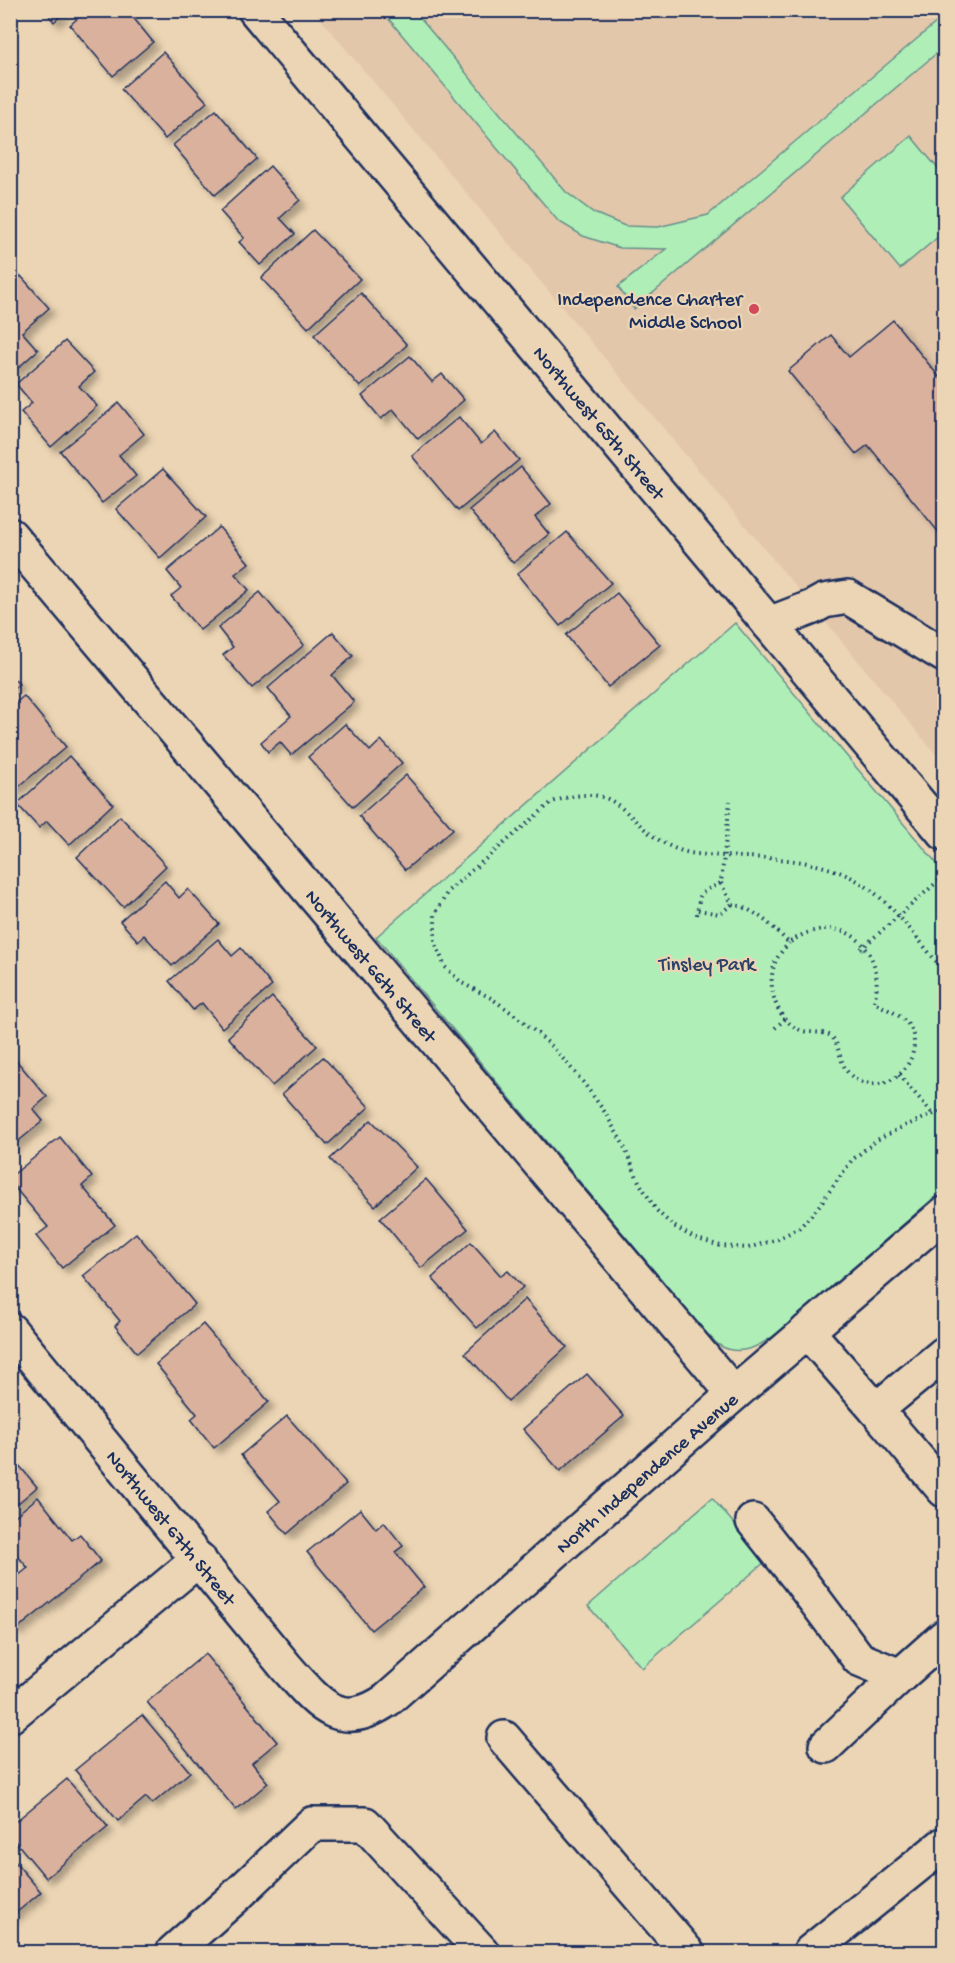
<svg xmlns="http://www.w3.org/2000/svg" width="955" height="1963" viewBox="0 0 955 1963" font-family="'Gochi Hand',sans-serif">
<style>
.built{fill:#e3c7ab}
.green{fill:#afefb7;stroke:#658f8a;stroke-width:1.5}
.building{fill:#dab19c;stroke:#1b2f5e;stroke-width:1.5;filter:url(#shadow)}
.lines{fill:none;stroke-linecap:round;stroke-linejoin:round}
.minor-casing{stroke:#1b2f5e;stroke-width:38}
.path{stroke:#1b2f5e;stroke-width:4;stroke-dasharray:1.5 4.5;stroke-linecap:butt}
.minor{stroke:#ecd5b4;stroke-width:33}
.poi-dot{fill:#d1495b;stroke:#ecd5b4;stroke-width:2}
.labels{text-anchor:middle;stroke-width:4.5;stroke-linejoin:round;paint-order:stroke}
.poi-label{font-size:20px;fill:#1b2f5e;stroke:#ecd5b4;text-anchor:end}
.street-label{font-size:20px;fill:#1b2f5e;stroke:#ecd5b4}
.park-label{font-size:20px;fill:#2a4267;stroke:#ecd5b4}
</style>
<defs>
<filter id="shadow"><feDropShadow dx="5.5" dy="5.5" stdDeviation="3" flood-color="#0004"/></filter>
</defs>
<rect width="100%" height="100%" fill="#ecd5b4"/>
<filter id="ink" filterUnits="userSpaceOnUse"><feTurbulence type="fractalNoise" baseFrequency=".0167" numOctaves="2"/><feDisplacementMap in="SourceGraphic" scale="12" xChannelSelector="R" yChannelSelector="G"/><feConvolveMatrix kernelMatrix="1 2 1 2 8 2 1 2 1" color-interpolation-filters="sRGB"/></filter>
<g filter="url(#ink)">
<!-- built -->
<path class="built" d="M314,11H944V764L813,607Z"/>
<!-- green -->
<g class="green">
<path d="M382,11H414L566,192L594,213L625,226L658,227L708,215L944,16V47L634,309L618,287L666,249L620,248L583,236L558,221Z"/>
<path d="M911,136L944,176V232L900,269L840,197Z"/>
<path d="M735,623L944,872V1189L780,1332C762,1344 741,1359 719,1345C712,1340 705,1331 699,1325L376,937Z"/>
<path d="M712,1498L766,1561L642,1668L588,1606Z"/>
</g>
<!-- building -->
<g class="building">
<path d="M45,10H67L54,22Z"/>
<path d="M87,10H127L153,42L113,76L70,25Z"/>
<path d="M163,52L207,102L165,139L121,89Z"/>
<path d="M216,110L257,159L215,195L173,145Z"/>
<path d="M270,166L300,200L280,218L295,234L260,265L239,242L244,238L220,211Z"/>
<path d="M313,230L360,279L308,328L261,278Z"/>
<path d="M21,276L49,308L22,332L38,350L10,375V285Z"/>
<path d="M361,293L407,345L360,387L314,335Z"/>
<path d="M893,320L944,383V539L868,445L856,454L788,371L831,335L849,357Z"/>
<path d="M65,341L94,372L79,386L97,406L51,447L21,412L32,403L16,384Z"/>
<path d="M410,356L432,382L442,374L464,400L418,439L393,409L381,419L362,396Z"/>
<path d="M119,403L144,434L119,455L136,476L102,503L60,451Z"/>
<path d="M459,417L481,444L495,432L519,460L458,511L412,456Z"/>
<path d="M521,467L551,504L535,517L549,534L513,563L469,510Z"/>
<path d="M163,469L206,517L160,558L116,509Z"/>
<path d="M219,527L249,563L235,574L249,590L200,630L171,596L181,588L167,571Z"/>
<path d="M567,532L611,583L560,626L517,574Z"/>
<path d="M260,592L304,645L252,688L223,655L233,647L218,628Z"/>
<path d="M617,593L660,645L608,687L566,635Z"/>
<path d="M333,632L353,656L332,675L354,702L291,755L280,742L268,752L261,742L291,716L268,688Z"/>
<path d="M10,675L19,684L10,692Z"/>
<path d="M24,696L66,747L10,794V707Z"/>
<path d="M345,724L370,751L381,740L402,763L353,807L308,757Z"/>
<path d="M69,756L113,804L69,845L47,821L39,828L17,804Z"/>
<path d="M406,775L453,829L405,870L359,816Z"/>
<path d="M120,816L166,866L123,907L77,857Z"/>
<path d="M165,881L179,898L188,889L219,924L172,966L144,935L138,941L120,921Z"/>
<path d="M218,939L232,956L241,948L272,986L222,1028L202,1003L193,1010L169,981Z"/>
<path d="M272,997L317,1046L272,1086L228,1037Z"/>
<path d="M10,1053L47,1097L33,1109L43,1121L10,1148Z"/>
<path d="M323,1057L369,1107L327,1145L282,1094Z"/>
<path d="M371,1120L417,1167L375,1206L330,1159Z"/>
<path d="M60,1137L92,1177L82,1186L115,1225L62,1268L36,1236L48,1227L10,1182V1177Z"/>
<path d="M426,1179L468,1229L421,1268L380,1218Z"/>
<path d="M136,1233L195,1304L137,1353L115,1326L120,1321L83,1276Z"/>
<path d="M471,1242L501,1276L508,1271L523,1287L477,1328L432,1278Z"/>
<path d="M525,1299L567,1347L508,1401L465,1353Z"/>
<path d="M203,1324L269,1402L214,1448L191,1419L197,1414L156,1364Z"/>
<path d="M587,1374L624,1416L560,1471L523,1429Z"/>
<path d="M287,1416L346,1484L287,1534L268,1511L280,1501L241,1455Z"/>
<path d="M18,1464L37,1487L10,1510V1470Z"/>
<path d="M38,1497L72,1540L80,1534L101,1561L16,1630L10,1624V1582L28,1568L10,1547V1520Z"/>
<path d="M360,1509L376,1529L384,1522L403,1546L395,1552L424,1587L371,1630L307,1552Z"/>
<path d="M205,1654L277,1742L252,1763L268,1783L236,1810L147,1702Z"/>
<path d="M142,1715L190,1772L152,1804L146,1797L118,1821L75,1770Z"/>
<path d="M67,1779L108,1827L46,1878L10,1835V1826Z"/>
<path d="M10,1856L41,1892L10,1918Z"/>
</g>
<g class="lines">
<defs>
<g id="minor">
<path d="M255,10L944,833"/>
<path d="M10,535L734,1394"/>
<path d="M769,624L813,607L824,601L848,597L944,655"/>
<path d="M10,1330L286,1667C318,1703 339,1733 387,1700L734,1394L944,1214"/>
<path d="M807,1331L876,1410"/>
<path d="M944,1354L876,1410L944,1490"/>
<path d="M753,1521L799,1579L859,1659L900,1676L944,1637"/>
<path d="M10,1716L199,1559"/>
<path d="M504,1738L687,1952"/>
<path d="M826,1746L900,1676"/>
<path d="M173,1952L234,1898L312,1824H365L482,1952"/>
<path d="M810,1952L944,1844"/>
</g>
</defs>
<!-- minor casing -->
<use href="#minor" class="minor-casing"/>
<!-- path -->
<g class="path">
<path d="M721,883L732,904C757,910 771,925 789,943C795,939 802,934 810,932C856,917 886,960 874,1002C887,1010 907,1016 912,1032C921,1058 897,1087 871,1084C833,1079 845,1043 829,1035C822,1031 807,1034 798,1029C776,1018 767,988 774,966C776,957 783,950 789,943"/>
<path d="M698,910L720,914L732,904"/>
<path d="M697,915C700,888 700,894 721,883L730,801"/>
<path d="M861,949L944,876"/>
<path d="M944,971C919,941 891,900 856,880C817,858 768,858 724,856C707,855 690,855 674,848C621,825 625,777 552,802L448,891L435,915V942L445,967L462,983L491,998L523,1021L553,1047L583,1082L604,1111L623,1144L639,1182L656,1210L672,1225L694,1238L721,1246L748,1248L778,1239L799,1228L816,1210L852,1160L877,1140L902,1127L944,1110"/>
<path d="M775,1028L785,1019"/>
<path d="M899,1075L932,1113"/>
</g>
<!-- minor -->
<use href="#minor" class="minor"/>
</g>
</g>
<!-- markers -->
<circle class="poi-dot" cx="754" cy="309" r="6"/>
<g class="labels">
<!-- poi labels -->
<g class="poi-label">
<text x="742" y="305">Independence Charter<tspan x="742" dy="23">Middle School</tspan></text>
</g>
<!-- street labels -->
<g class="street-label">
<text transform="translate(600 422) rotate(50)" y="7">Northwest 65th Street</text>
<text transform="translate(372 965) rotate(50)" y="7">Northwest 66th Street</text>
<text transform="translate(646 1472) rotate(-41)" y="7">North Independence Avenue</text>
<text transform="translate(172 1527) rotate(51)" y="7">Northwest 67th Street</text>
</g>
<!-- park labels -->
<g class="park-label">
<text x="707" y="970">Tinsley Park</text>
</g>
</g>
<!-- margin -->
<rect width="955" height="1963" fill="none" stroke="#ecd5b4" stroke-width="36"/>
<rect x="18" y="18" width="919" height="1927" fill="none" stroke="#1b2f5e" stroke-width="2" filter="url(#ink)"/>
</svg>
